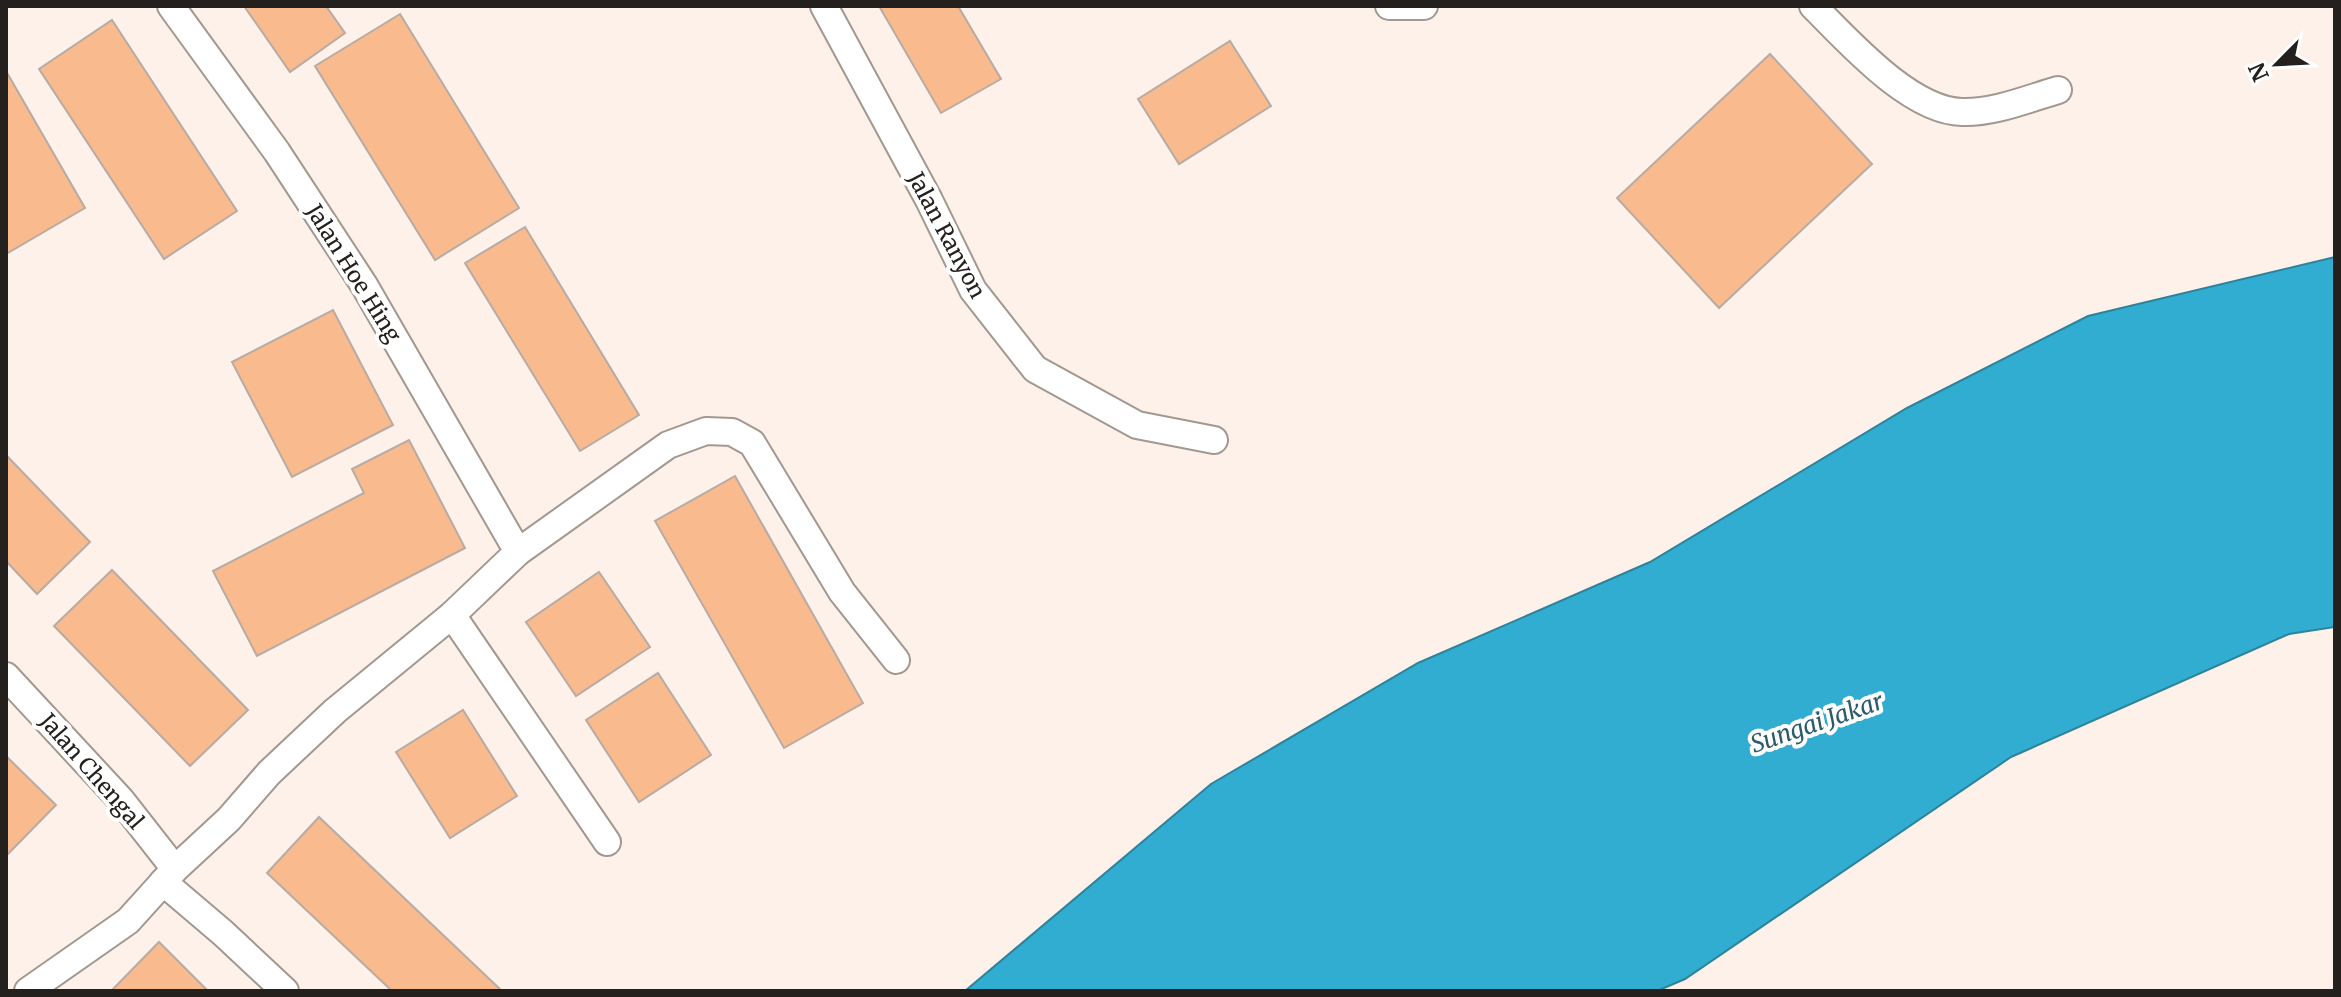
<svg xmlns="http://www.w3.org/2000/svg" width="2341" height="997" viewBox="0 0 2341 997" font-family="Merriweather,serif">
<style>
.water{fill:#32add2;stroke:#2e839c;stroke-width:2}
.building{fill:#f9ba8e;stroke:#b7aba4;stroke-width:2}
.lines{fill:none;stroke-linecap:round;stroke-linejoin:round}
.minor-casing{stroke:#a29890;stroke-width:30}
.minor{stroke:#fff;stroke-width:26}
.labels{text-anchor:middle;stroke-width:8;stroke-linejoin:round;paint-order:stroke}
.street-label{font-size:22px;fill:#24201d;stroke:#fff}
.water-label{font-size:24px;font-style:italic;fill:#2b5b6c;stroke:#fff}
</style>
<rect width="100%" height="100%" fill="#fdf1e9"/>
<!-- water -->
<path class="water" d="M2335,257V627L2289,634L2011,757L1685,979L1657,991H965L1211,784L1418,663L1650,562L1907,408L2088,316Z"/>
<!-- building -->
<g class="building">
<path d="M244,6H326L345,33L290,72Z"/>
<path d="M879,6H958L1001,79L941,113Z"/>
<path d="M400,14L519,208L435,260L315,66Z"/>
<path d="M112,20L237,211L164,259L39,69Z"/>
<path d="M1230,41L1271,106L1179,164L1138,99Z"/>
<path d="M1770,54L1872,164L1719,308L1617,198Z"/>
<path d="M6,71L85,208L6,254Z"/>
<path d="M525,227L639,415L580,451L465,263Z"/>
<path d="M333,310L393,425L292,477L232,362Z"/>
<path d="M409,440L465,548L257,656L213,571L364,493L352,469Z"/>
<path d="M6,455L90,542L37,594L6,561Z"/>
<path d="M735,476L863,703L784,748L655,521Z"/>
<path d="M112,570L248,710L190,766L54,626Z"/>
<path d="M599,572L650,647L576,696L526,622Z"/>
<path d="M658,673L711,755L639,802L586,720Z"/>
<path d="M463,710L517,796L450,838L396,752Z"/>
<path d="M6,756L56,805L6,856Z"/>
<path d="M319,817L502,991H392L267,873Z"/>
<path d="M159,942L208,991H111Z"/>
</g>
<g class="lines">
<defs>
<g id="minor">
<path d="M171,6L277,152L364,285L518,552"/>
<path d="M824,6L929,200L973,290L1035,369L1137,425L1214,440"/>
<path d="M1389,6H1424"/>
<path d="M1813,6C1848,41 1910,111 1962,112C1994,113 2027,99 2058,90"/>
<path d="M452,615L607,842"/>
<path d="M6,676L121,800L175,869"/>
<path d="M163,882L223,933L285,991"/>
<path d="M28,991L128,921L175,869L229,819L269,773L335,711L452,615L518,552L668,445L706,431L732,432L752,443L842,592L896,660"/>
</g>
</defs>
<!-- minor casing -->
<use href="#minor" class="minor-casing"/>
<!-- minor -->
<use href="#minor" class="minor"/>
</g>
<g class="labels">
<!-- street labels -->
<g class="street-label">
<text transform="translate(947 235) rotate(62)" y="8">Jalan Ranyon</text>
<text transform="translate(354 273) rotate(58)" y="8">Jalan Hoe Hing</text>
<text transform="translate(92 771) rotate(49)" y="8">Jalan Chengal</text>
</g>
<!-- water labels -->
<g class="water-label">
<text transform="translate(1817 723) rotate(-19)" y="8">Sungai Jakar</text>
</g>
</g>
<!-- border -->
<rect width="2341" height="997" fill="none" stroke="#24201d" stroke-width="16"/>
<!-- north arrow -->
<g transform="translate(2277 64) rotate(246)" stroke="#ffffff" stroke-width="6" paint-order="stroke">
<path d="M0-6L14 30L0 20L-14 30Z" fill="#24201d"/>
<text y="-12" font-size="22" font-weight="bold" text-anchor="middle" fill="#24201d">N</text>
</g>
</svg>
